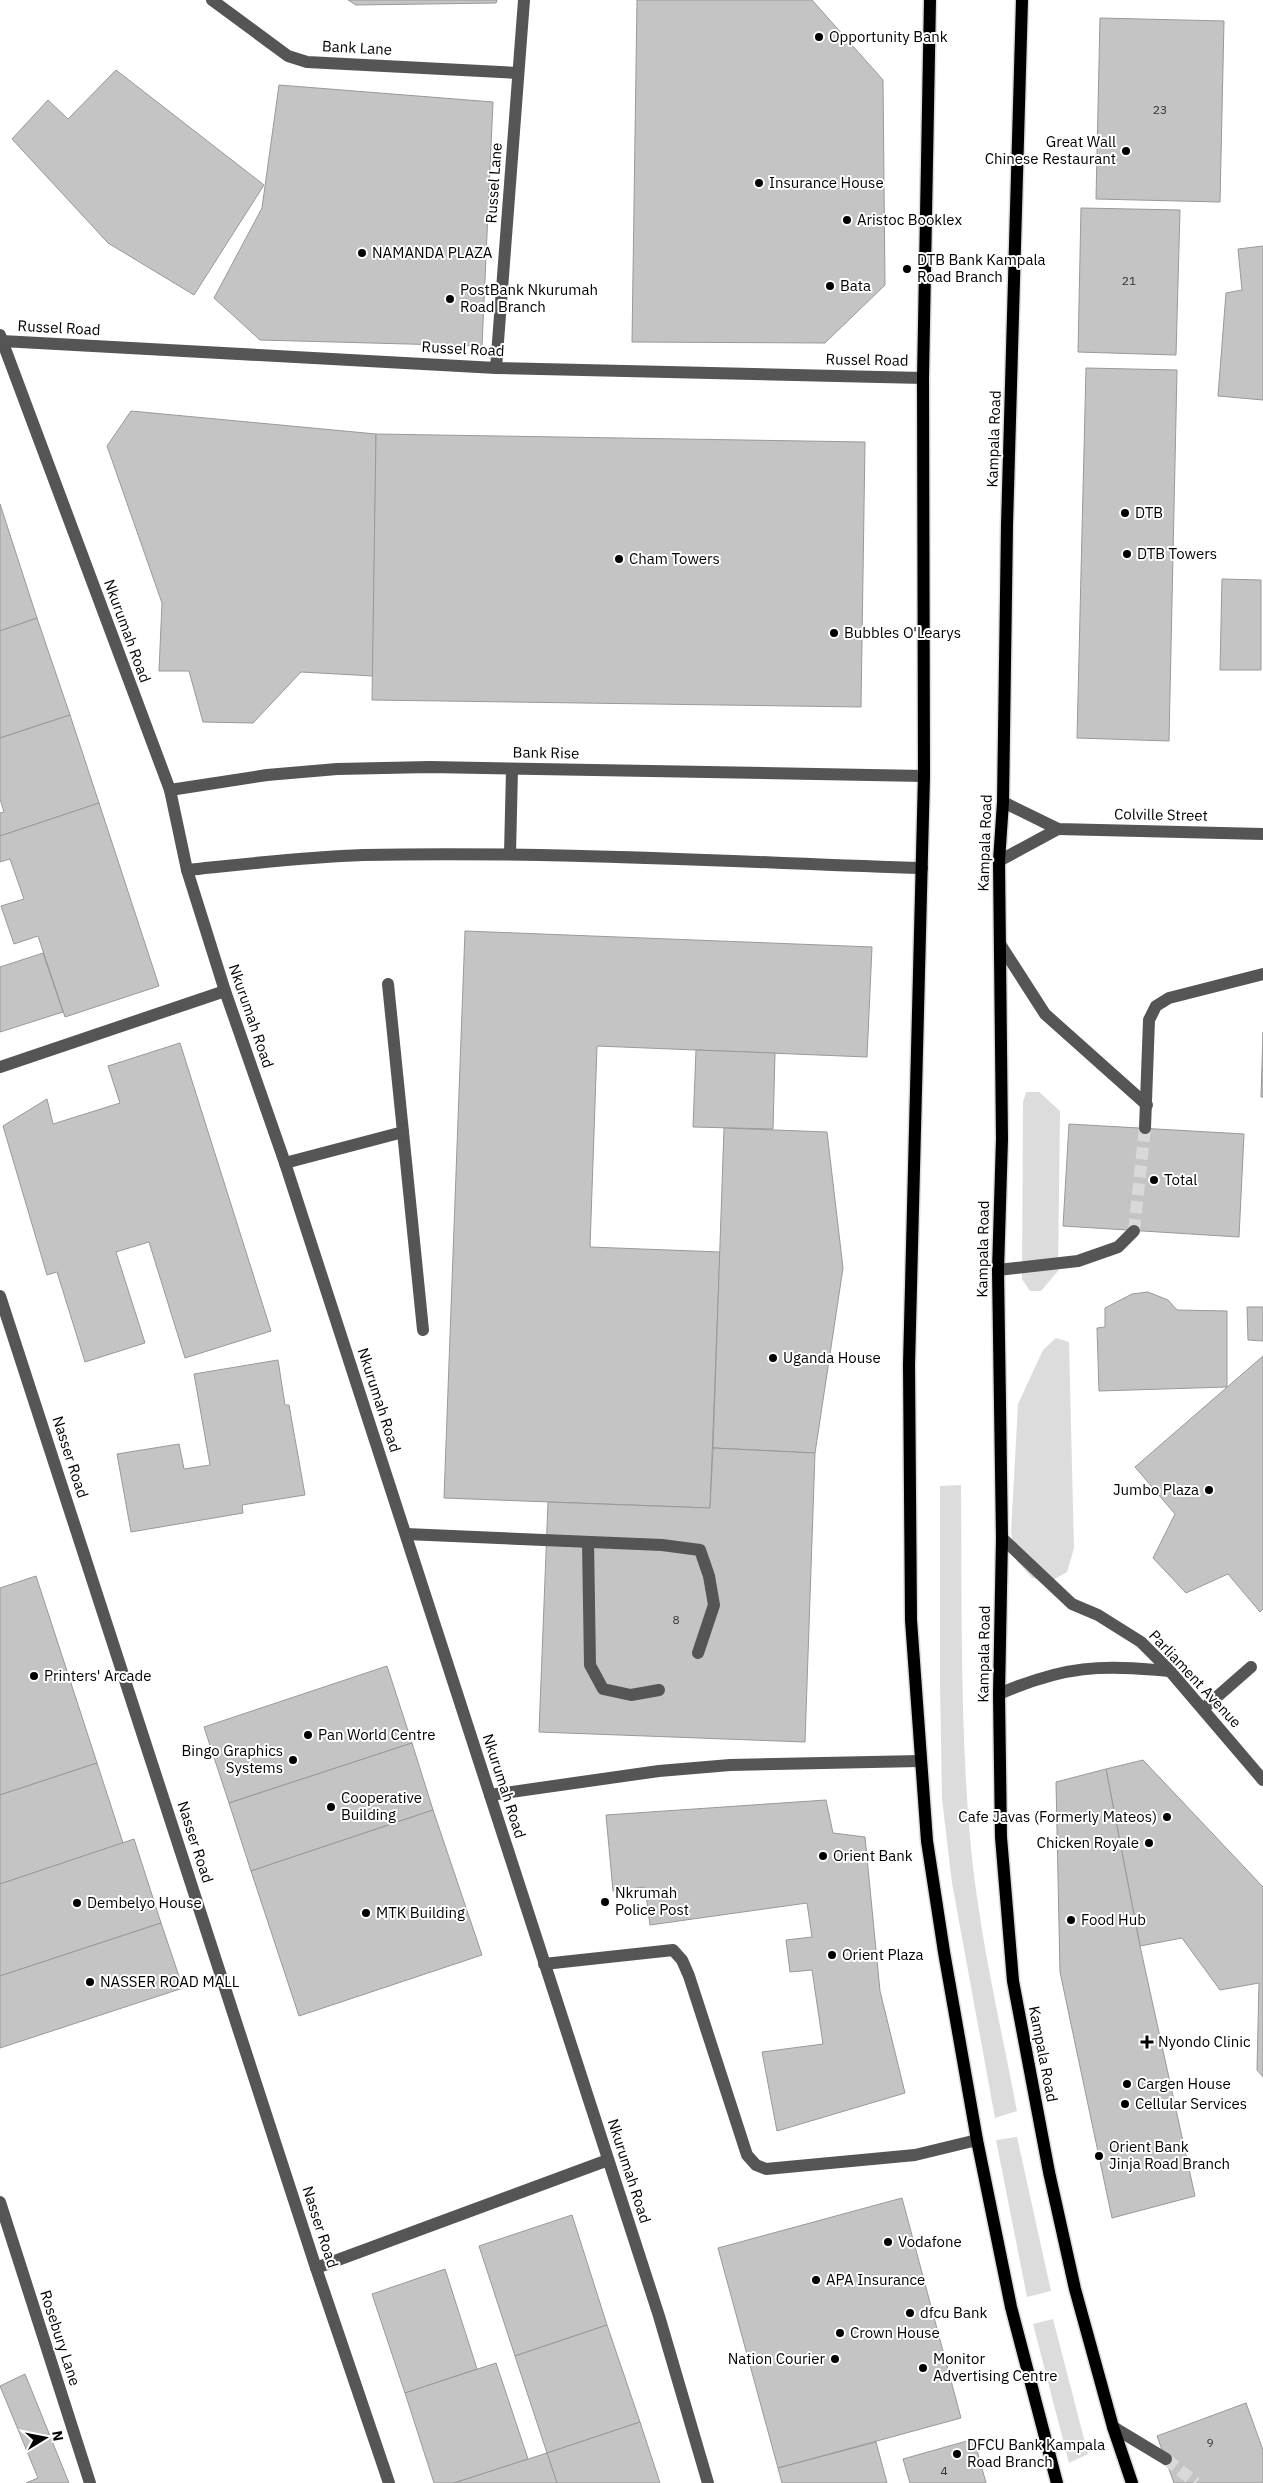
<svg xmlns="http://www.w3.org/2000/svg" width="1263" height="2483" viewBox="0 0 1263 2483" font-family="'IBM Plex Sans',sans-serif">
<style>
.green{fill:#dcdcdc}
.building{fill:#c4c4c4;stroke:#999}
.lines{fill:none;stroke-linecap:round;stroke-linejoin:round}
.minor-tunnel{stroke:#d9d9d9;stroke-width:12;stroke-dasharray:12 6;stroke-linecap:butt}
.major-casing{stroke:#dbdbdb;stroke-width:15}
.minor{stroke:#555;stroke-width:12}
.major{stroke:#000;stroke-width:12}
.poi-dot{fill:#000;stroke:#fff;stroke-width:2}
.labels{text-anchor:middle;stroke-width:4;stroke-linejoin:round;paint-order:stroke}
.number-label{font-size:12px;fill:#313131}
.poi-label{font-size:15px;fill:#000;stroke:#fff;text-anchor:start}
.street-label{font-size:15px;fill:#000;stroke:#fff}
</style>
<rect width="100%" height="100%" fill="#fff"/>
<!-- green -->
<g class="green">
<path d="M1026,1092H1039L1060,1111L1058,1271L1041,1291H1030L1022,1279L1023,1102Z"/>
<path d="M1056,1338L1069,1342L1074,1548L1067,1572L1051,1581L1032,1578L1016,1560L1011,1532L1018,1404L1043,1350Z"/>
<path d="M961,1485C962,1598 960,1712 969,1825C976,1921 999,2017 1017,2111L995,2118L952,1883L942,1799L940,1681V1486Z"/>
<path d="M1017,2137L1051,2291L1027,2297L996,2140Z"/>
<path d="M1053,2319L1088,2454L1069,2463L1033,2324Z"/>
</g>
<!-- building -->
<g class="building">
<path d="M348,0H497L496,3L356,5Z"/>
<path d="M637,0H812L883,80L885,285L825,343L632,342Z"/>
<path d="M1100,18L1224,21L1220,202L1096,199Z"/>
<path d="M116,70L264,185L194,295L108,243L12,139L48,100L68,119Z"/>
<path d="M279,85L493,102L482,346L260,340L214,298L262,208Z"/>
<path d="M1081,208L1180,210L1176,355L1078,352Z"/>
<path d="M1263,246V400L1218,396L1226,293L1242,290L1238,249Z"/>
<path d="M1086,368L1177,370L1169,741L1077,738Z"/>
<path d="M131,411L376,434L373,676L301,672L253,723L203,722L189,671H159L162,603L107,446Z"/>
<path d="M376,434L865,442L861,707L372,700Z"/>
<path d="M0,504L37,618L0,631Z"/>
<path d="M1222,579L1261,580V670H1220Z"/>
<path d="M37,618L70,715L0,738V631Z"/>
<path d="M70,715L99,803L0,836V813L4,812L0,799V738Z"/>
<path d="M99,803L159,986L65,1017L38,936L14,944L1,906L24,899L10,859L0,862V836Z"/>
<path d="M465,931L872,947L867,1057L597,1046L590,1247L720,1252L710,1508L444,1498Z"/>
<path d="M43,953L63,1012L0,1032V967Z"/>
<path d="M1263,1032V1097H1261Z"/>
<path d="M180,1043L271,1331L185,1358L149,1242L116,1252L145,1343L85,1362L57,1272L47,1275L3,1126L47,1099L53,1124L120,1103L108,1066Z"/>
<path d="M696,1050L775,1053L773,1129L693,1127Z"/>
<path d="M1069,1124L1244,1134L1239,1237L1063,1226Z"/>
<path d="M724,1128L827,1132L843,1268L815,1453L713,1448Z"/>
<path d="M1148,1292L1168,1300L1177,1310L1227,1311V1387L1099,1391L1097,1328L1105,1327V1308L1132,1294Z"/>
<path d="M1247,1307H1263V1341L1248,1340Z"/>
<path d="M1263,1356V1609L1260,1612L1228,1574L1186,1593L1153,1558L1175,1514L1135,1467Z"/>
<path d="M278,1360L285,1405H289L305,1495L242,1505L243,1513L131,1532L117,1454L179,1444L184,1469L210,1465L194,1374Z"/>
<path d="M713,1448L815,1453L805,1742L539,1732L548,1502L710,1508Z"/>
<path d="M36,1576L97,1763L0,1795V1588Z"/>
<path d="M387,1666L412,1743L229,1803L204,1727Z"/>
<path d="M412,1743L433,1810L251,1871L229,1803Z"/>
<path d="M1143,1760L1263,1887V2077L1257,2070L1259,1983L1220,1990L1182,1938L1140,1946L1106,1769Z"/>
<path d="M97,1763L123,1843L0,1884V1795Z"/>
<path d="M1106,1769L1140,1946L1195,2196L1112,2218L1060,1972L1056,1782Z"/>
<path d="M826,1800L833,1833L865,1837L880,1991L905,2093L777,2131L762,2052L823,2044L812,1970L790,1972L786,1940L812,1937L807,1903L650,1925L645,1887L613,1891L606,1815Z"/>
<path d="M433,1810L482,1955L299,2016L251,1871Z"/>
<path d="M134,1839L161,1923L0,1976V1884Z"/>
<path d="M161,1923L183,1988L0,2048V1976Z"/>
<path d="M902,2198L961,2418L778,2468L718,2248Z"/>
<path d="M572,2215L607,2325L515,2356L479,2246Z"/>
<path d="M445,2269L477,2369L405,2393L372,2294Z"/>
<path d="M607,2325L640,2422L547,2453L515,2356Z"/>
<path d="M496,2363L528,2459L454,2483H434L405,2393Z"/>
<path d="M25,2374L69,2483H26L38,2478L0,2386Z"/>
<path d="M1246,2403L1263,2450V2483H1174L1157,2436Z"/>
<path d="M640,2422L660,2483H557L547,2453Z"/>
<path d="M974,2439L986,2483H910L903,2459Z"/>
<path d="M876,2442L887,2483H782L778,2468Z"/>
<path d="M547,2453L557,2483H454Z"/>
</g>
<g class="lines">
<!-- minor-tunnel -->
<g class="minor-tunnel">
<path d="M1134,1231L1145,1128"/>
<path d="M1166,2459L1196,2483"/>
</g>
<defs>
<g id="major">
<path d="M930,0L923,378L924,776L909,1365L911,1620L927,1841L944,1952L977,2140L1011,2307L1057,2483"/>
<path d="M1022,0L1007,525L1003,802L999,861L1002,1139L998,1270L1002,1538L999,1694L1001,1837L1013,1981L1049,2172L1075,2289L1113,2427L1132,2483"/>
</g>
</defs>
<!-- major casing -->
<use href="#major" class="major-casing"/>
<!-- minor -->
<g class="minor">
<path d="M212,0L288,56L307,62L518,73"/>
<path d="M0,335L170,790L187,870L225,991L285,1163L659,2316L708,2483"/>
<path d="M2,341L496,368L923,378"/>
<path d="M496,368L524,0"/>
<path d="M170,790L267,775L337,769L430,767L924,776"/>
<path d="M1003,802L1058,829L1263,834"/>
<path d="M510,854L512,769"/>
<path d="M999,861L1058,829"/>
<path d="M187,870C245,864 304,857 363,855C549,851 736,862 922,868"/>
<path d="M1000,944L1045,1014L1147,1105"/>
<path d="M0,1067L225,991"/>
<path d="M1145,1128L1149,1020L1156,1006L1169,998L1263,974"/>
<path d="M403,1132L423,1330"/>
<path d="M285,1163L403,1132L388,984"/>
<path d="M998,1270L1078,1261L1118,1247L1134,1231"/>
<path d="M0,1296L316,2268L389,2483"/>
<path d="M406,1534L662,1545L700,1550L709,1576L714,1605L698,1653"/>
<path d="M1002,1538L1072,1604L1098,1615L1141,1642L1170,1671L1263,1780"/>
<path d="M588,1542L590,1665L603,1689L631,1695L659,1690"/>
<path d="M999,1694C1066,1665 1099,1665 1170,1671"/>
<path d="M1203,1709L1251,1667"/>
<path d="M490,1795L659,1771L730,1765L920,1761"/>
<path d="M544,1964L673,1950L682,1960L689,1976L747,2155L756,2165L766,2169L915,2155L977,2140"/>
<path d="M0,2202L90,2483"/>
<path d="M316,2268L608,2160"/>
<path d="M1113,2427L1166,2459"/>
</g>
<!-- major -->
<use href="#major" class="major"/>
</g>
<!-- markers -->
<g class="poi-dot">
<circle cx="819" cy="37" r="5"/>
<circle cx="1126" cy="151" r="5"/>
<circle cx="759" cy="183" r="5"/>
<circle cx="847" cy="220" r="5"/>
<circle cx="362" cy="253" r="5"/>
<circle cx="907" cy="269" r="5"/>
<circle cx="830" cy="286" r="5"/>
<circle cx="450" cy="299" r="5"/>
<circle cx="1125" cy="513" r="5"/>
<circle cx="1127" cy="554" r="5"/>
<circle cx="619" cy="559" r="5"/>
<circle cx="834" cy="633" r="5"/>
<circle cx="1154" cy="1180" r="5"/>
<circle cx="773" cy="1358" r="5"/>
<circle cx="1209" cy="1490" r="5"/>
<circle cx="34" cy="1676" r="5"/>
<circle cx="308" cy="1735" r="5"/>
<circle cx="293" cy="1760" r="5"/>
<circle cx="331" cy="1807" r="5"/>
<circle cx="1167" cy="1817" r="5"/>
<circle cx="1149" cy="1843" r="5"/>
<circle cx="823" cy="1856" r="5"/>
<circle cx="605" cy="1902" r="5"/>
<circle cx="77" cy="1903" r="5"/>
<circle cx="366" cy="1913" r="5"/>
<circle cx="1071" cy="1920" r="5"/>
<circle cx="832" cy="1955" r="5"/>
<circle cx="90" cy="1982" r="5"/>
<path d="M1144.5 2034.5h5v5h5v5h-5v5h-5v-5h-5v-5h5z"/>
<circle cx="1127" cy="2084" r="5"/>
<circle cx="1125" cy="2104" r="5"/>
<circle cx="1099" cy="2156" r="5"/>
<circle cx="888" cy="2242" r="5"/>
<circle cx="816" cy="2280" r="5"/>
<circle cx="910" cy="2313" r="5"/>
<circle cx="840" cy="2333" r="5"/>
<circle cx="835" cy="2359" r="5"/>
<circle cx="923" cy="2368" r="5"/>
<circle cx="957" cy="2454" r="5"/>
</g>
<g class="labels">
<!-- number labels -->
<g class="number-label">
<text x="1160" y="114">23</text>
<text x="1129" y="285">21</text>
<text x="676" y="1624">8</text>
<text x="1210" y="2447">9</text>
<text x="944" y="2475">4</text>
</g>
<!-- poi labels -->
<g class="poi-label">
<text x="829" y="42">Opportunity Bank</text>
<text x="1116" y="147" text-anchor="end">Great Wall<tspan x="1116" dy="17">Chinese Restaurant</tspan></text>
<text x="769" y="188">Insurance House</text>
<text x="857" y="225">Aristoc Booklex</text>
<text x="372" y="258">NAMANDA PLAZA</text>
<text x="917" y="265">DTB Bank Kampala<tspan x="917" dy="17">Road Branch</tspan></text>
<text x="840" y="291">Bata</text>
<text x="460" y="295">PostBank Nkurumah<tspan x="460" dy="17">Road Branch</tspan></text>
<text x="1135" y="518">DTB</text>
<text x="1137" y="559">DTB Towers</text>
<text x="629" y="564">Cham Towers</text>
<text x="844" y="638">Bubbles O'Learys</text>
<text x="1164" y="1185">Total</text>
<text x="783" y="1363">Uganda House</text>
<text x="1199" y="1495" text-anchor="end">Jumbo Plaza</text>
<text x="44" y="1681">Printers' Arcade</text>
<text x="318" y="1740">Pan World Centre</text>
<text x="283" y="1756" text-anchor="end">Bingo Graphics<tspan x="283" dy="17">Systems</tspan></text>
<text x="341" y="1803">Cooperative<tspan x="341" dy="17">Building</tspan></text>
<text x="1157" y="1822" text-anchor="end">Cafe Javas (Formerly Mateos)</text>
<text x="1139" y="1848" text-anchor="end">Chicken Royale</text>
<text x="833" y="1861">Orient Bank</text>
<text x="615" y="1898">Nkrumah<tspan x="615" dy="17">Police Post</tspan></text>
<text x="87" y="1908">Dembelyo House</text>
<text x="376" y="1918">MTK Building</text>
<text x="1081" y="1925">Food Hub</text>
<text x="842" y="1960">Orient Plaza</text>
<text x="100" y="1987">NASSER ROAD MALL</text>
<text x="1158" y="2047">Nyondo Clinic</text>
<text x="1137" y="2089">Cargen House</text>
<text x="1135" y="2109">Cellular Services</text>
<text x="1109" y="2152">Orient Bank<tspan x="1109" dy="17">Jinja Road Branch</tspan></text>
<text x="898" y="2247">Vodafone</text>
<text x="826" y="2285">APA Insurance</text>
<text x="920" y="2318">dfcu Bank</text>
<text x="850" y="2338">Crown House</text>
<text x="825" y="2364" text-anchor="end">Nation Courier</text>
<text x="933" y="2364">Monitor<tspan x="933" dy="17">Advertising Centre</tspan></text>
<text x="967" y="2450">DFCU Bank Kampala<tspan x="967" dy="17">Road Branch</tspan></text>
</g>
<!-- street labels -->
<g class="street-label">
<text transform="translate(357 48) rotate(3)" y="5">Bank Lane</text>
<text transform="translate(494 183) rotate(-86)" y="5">Russel Lane</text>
<text transform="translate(59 328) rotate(3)" y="5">Russel Road</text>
<text transform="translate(463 349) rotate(3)" y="5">Russel Road</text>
<text transform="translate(867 360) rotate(1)" y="5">Russel Road</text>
<text transform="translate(994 439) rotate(-88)" y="5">Kampala Road</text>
<text transform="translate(127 631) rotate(70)" y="5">Nkurumah Road</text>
<text transform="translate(546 753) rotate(1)" y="5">Bank Rise</text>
<text transform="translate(1161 815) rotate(1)" y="5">Colville Street</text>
<text transform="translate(985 843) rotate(-88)" y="5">Kampala Road</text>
<text transform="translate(251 1016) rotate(71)" y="5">Nkurumah Road</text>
<text transform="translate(983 1249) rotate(-89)" y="5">Kampala Road</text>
<text transform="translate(379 1400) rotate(72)" y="5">Nkurumah Road</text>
<text transform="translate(70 1457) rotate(72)" y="5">Nasser Road</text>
<text transform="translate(984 1654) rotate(-89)" y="5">Kampala Road</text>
<text transform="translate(1195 1679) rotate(47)" y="5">Parliament Avenue</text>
<text transform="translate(504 1786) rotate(72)" y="5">Nkurumah Road</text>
<text transform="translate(195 1842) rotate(72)" y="5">Nasser Road</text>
<text transform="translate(1043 2054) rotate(79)" y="5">Kampala Road</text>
<text transform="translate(629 2171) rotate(72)" y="5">Nkurumah Road</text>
<text transform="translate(320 2227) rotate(72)" y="5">Nasser Road</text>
<text transform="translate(60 2338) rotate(72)" y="5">Rosebury Lane</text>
</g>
</g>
<!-- north arrow -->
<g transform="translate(45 2438) rotate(80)" stroke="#ffffff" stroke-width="4" paint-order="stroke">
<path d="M0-4L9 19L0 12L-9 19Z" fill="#000000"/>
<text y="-8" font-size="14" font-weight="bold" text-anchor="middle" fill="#000000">N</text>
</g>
</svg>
